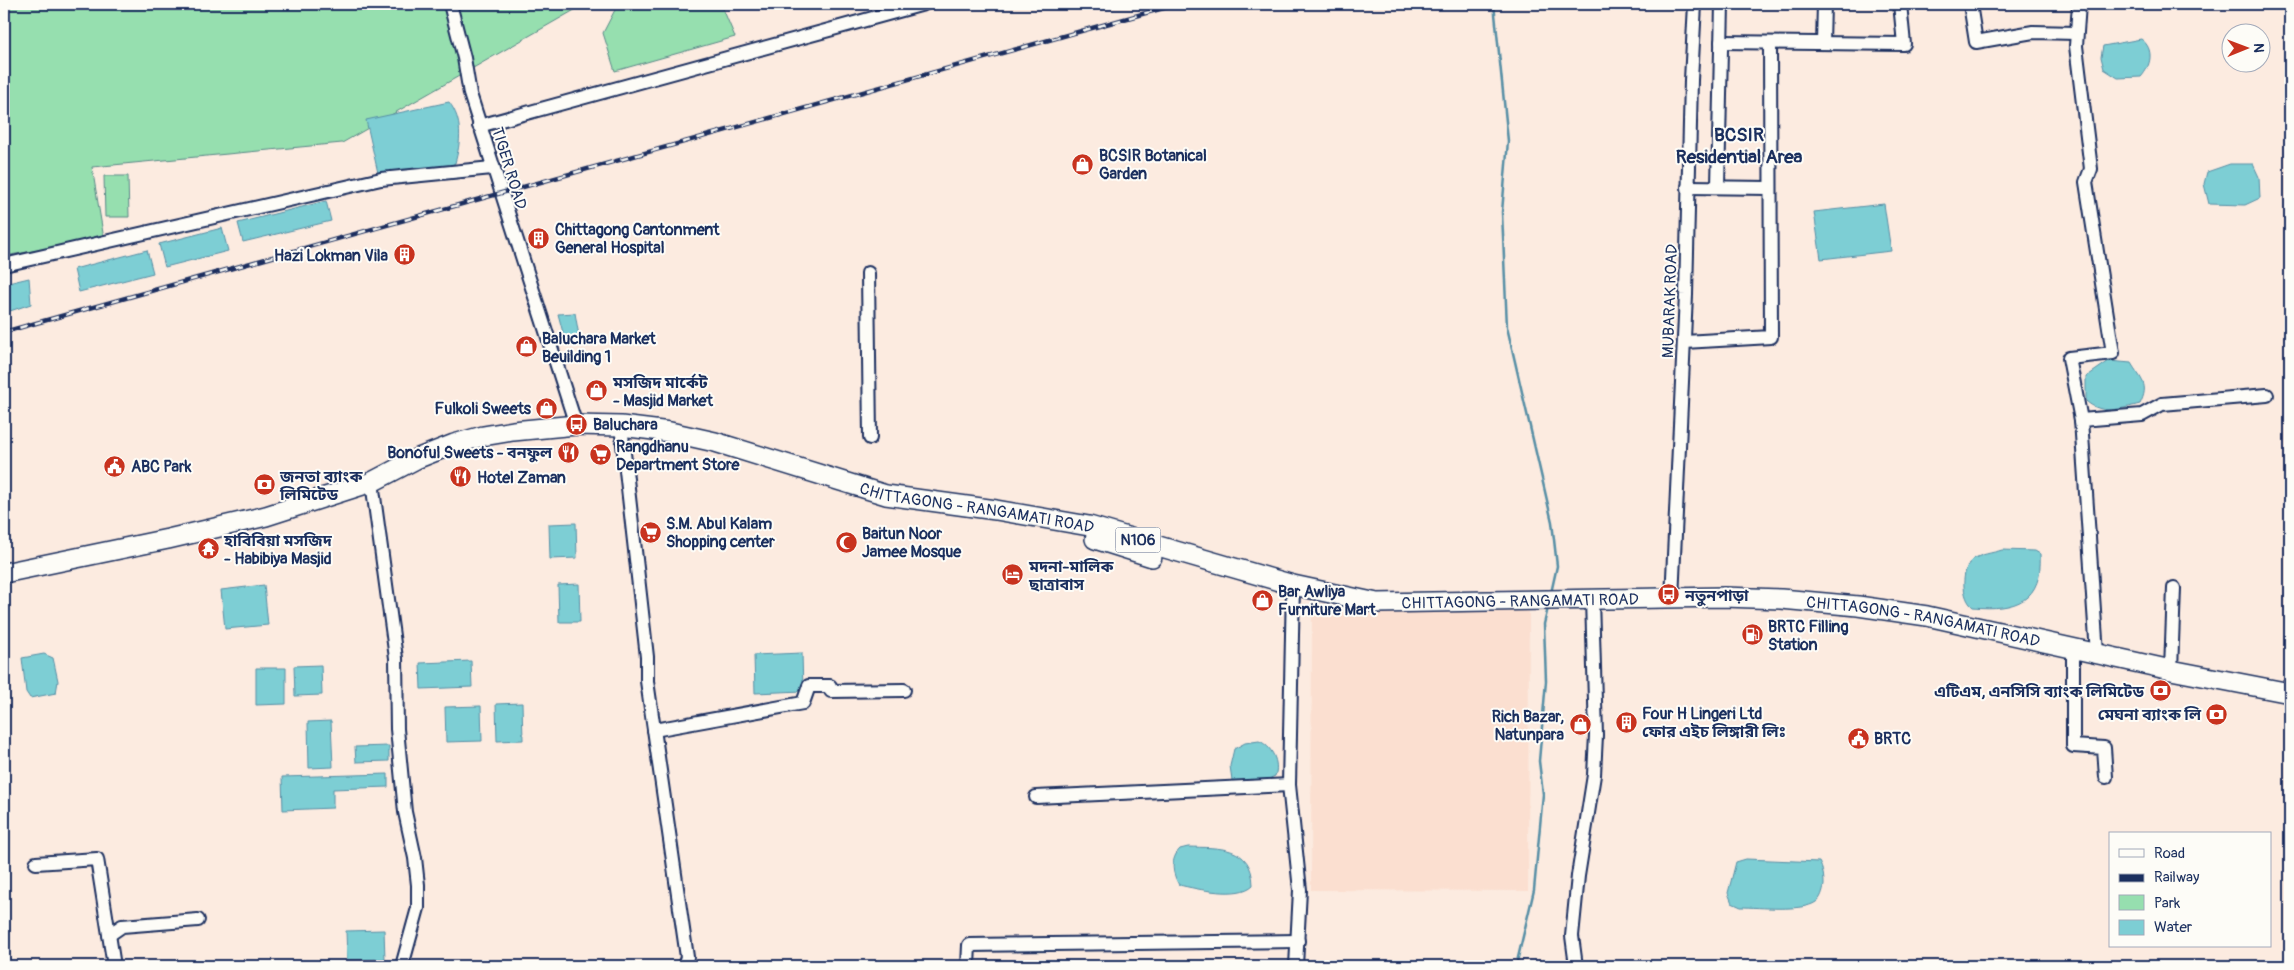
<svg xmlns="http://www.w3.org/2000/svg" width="2294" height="970" viewBox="0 0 2294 970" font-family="Pangolin,'Noto Sans Bengali',sans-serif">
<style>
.built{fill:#fbdfd0}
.green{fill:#96dfaf;stroke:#588786}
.water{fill:#7dced4;stroke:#568ea5}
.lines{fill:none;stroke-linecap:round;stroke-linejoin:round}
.stream{stroke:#568ea5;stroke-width:2.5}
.minor-casing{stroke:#1b2f5e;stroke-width:16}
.highway-casing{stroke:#1b2f5e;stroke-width:22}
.minor{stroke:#fdfcf7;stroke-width:12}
.highway{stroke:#fdfcf7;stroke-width:19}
.rail-casing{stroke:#1b2f5e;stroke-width:4.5}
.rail{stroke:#fdfcf7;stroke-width:2.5;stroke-dasharray:8;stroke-linecap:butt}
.labels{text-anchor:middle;stroke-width:4;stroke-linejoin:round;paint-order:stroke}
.shield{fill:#fdfcf7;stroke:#5f6c8c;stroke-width:1}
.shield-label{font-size:15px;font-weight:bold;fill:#1b2f5e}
.poi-label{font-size:16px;font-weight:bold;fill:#1b2f5e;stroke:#fdfcf7;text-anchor:start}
.street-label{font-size:16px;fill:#1b2f5e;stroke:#fdfcf7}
.quarter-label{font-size:19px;font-weight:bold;fill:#1b2f5e;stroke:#fdfcf7}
</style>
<rect width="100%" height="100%" fill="#fcebe0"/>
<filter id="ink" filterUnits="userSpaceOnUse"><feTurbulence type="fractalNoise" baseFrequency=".02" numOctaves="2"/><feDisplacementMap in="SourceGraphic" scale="10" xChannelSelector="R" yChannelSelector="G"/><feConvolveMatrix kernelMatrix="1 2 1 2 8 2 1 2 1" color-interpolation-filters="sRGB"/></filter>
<g filter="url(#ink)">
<!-- built -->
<path class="built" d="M1312,610L1529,611L1528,891L1311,890Z"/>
<!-- green -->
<g class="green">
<path d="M4,4H585L342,143L92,167L104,239L4,256Z"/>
<path d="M618,4H721L735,37L615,71L603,33Z"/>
<path d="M104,176H128L129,217H105Z"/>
</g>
<!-- water -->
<g class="water">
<path d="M2141,39C2155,49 2151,66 2141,77L2118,78L2104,69L2101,57L2103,46Z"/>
<path d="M449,102C463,120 461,142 455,163L447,168L378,173L366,120Z"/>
<path d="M2230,164H2253L2259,177L2260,198L2245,205L2209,204L2204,184L2207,172Z"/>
<path d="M326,201L331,221L243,242L238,223Z"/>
<path d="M1884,204L1891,251L1821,259L1814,212Z"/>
<path d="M222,228L228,251L165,267L159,244Z"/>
<path d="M147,250L153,273L79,292L74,269Z"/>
<path d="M29,278L31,304L4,313V284Z"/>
<path d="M575,313L579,336L565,340L558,314Z"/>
<path d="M2109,361L2131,363C2141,380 2150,384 2140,404C2121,409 2101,415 2086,401V377Z"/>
<path d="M576,523L577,558L550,559L549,524Z"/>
<path d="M2002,550L2035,551L2040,554C2043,601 2016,611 1973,607C1961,598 1961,570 1972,560C1980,554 1993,553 2002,550Z"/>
<path d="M579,584L580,622H559L558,585Z"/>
<path d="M264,585L268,625L225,629L221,590Z"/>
<path d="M802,653L803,691L755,693L754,655Z"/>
<path d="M44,654L53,658L58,681L56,693L30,698L26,692L22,658Z"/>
<path d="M471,661L472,687L421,689L420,663Z"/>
<path d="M321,665L322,695L295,696L294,666Z"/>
<path d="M256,668H286V704L256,705Z"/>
<path d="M522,703L523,740L497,741L496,704Z"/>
<path d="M481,706L482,741L446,742L445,707Z"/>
<path d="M331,721L333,767L309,768L308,722Z"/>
<path d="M1259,741C1272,746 1280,763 1275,776L1264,781L1236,782L1232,780L1230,766L1234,749L1245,743Z"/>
<path d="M389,746V761L356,762L355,747Z"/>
<path d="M388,774V787L333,789V808L283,810L282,777Z"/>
<path d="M1188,847C1219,848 1252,845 1253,885C1239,899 1197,889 1179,885C1172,873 1170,859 1180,849Z"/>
<path d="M1746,859L1819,862C1823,869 1824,877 1824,885C1823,891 1821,899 1816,902C1802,912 1759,907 1741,907L1732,903L1728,893L1736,862Z"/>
<path d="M384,930L385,959L347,960L346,931Z"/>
</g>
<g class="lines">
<!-- stream -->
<g class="stream">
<path d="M1494,4L1508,141L1502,212L1507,327L1552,522L1557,566L1551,593"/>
<path d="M1516,966L1534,890L1543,794L1539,761L1546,681L1544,624L1548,608"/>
</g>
<defs>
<g id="minor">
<path d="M450,4L464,58L470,94L576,425"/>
<path d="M1970,4L1976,42L2033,32L2076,33"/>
<path d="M2079,4L2076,46L2091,169L2086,182L2113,353L2069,358L2081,420L2097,654"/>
<path d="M1721,42L1904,44L1900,4"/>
<path d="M1823,43L1824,4"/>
<path d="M479,126L924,4"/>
<path d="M1718,186L1722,4"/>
<path d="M1688,187L1769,188"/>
<path d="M4,265L381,179L492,168"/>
<path d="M868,273L870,438"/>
<path d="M1684,342L1771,337L1770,43"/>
<path d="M2081,420L2142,415L2162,404L2267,395"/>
<path d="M621,426L647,657V681L687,957L684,966"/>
<path d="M372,482L396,658L397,729L405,812L415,858L418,885V908L402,966"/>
<path d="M1293,585L1289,785L1300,890L1296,966"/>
<path d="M1672,599L1686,295L1691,80L1695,4"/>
<path d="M2073,658V746L2104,748L2106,777"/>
<path d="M2171,670L2174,588"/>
<path d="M654,730L803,703L809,686H830L831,691L904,690"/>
<path d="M1036,797L1289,785"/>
<path d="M36,863L97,859L114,966"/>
<path d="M109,935L122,926L198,920"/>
<path d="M968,966L969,945L1298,941"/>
<path d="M1576,966L1572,936L1578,876L1594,775L1596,735L1592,599"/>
</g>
<g id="highway">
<path d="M1095,539L1152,557"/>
<path id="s1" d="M4,573L168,539L266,516L372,482L416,459L454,444L483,436L513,431L576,425L621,426L670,432L715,442L886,495L996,510L1089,526L1293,585L1377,603L1724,597L1781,599L1858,606L1927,616L2171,670L2290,693"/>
</g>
</defs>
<!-- minor casing -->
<use href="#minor" class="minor-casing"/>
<!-- highway casing -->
<use href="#highway" class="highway-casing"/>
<!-- minor -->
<use href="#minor" class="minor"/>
<!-- highway -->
<use href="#highway" class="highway"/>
<defs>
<path id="rail" d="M4,332L1178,4"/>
</defs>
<!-- rail casing -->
<use href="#rail" class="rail-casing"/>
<!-- rail -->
<use href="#rail" class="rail"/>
</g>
</g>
<!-- icons -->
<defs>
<symbol id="shop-disc" viewBox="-11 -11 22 22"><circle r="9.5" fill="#c8321e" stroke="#fdfcf7"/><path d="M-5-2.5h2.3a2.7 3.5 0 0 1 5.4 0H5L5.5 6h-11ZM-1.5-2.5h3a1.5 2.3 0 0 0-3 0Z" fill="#fff"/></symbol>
<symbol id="building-disc" viewBox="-11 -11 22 22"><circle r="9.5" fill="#c8321e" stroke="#fdfcf7"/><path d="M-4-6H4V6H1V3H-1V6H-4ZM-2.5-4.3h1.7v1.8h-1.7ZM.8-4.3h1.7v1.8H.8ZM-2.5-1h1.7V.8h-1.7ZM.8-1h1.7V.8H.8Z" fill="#fff"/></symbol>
<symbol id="bus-disc" viewBox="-11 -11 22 22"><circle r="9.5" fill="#c8321e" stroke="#fdfcf7"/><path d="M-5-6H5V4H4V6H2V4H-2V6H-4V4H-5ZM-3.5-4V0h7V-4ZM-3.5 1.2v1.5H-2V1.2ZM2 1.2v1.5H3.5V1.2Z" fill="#fff"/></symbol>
<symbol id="restaurant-disc" viewBox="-11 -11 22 22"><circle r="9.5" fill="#c8321e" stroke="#fdfcf7"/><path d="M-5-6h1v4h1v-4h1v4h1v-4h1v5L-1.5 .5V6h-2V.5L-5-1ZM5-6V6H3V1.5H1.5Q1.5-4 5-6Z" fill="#fff"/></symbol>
<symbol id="supermarket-disc" viewBox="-11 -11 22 22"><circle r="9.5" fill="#c8321e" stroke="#fdfcf7"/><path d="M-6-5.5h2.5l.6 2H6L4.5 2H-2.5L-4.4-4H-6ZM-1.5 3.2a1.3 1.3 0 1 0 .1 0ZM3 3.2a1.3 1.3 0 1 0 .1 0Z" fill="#fff"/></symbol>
<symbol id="civic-disc" viewBox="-11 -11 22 22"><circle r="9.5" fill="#c8321e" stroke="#fdfcf7"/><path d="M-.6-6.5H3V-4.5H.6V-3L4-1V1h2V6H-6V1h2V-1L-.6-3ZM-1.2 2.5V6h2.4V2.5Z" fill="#fff"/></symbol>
<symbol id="bank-disc" viewBox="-11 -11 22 22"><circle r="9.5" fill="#c8321e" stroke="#fdfcf7"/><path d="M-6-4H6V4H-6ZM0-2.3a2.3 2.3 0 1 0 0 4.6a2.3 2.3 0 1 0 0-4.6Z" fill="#fff"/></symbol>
<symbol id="mosque-disc" viewBox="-11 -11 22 22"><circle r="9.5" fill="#c8321e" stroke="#fdfcf7"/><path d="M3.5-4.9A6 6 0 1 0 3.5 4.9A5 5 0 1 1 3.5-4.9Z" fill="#fff"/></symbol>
<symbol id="temple-disc" viewBox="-11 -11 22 22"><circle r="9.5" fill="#c8321e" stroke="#fdfcf7"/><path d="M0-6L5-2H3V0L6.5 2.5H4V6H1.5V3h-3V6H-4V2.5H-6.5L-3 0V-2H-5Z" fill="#fff"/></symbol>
<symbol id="hotel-disc" viewBox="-11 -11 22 22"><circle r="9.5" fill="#c8321e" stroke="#fdfcf7"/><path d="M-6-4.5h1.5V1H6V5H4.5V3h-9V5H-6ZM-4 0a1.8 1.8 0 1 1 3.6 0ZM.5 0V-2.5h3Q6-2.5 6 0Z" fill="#fff"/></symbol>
<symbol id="fuel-disc" viewBox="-11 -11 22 22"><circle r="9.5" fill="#c8321e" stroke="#fdfcf7"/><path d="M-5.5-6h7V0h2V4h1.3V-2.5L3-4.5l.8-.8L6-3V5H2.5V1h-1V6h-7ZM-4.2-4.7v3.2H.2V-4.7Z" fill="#fff"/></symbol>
</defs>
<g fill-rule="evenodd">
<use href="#shop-disc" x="1070" y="152" width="25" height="25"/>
<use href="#building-disc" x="526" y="226" width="25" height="25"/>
<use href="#building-disc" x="392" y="242" width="25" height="25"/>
<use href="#shop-disc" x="514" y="334" width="25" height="25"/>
<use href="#shop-disc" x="584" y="378" width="25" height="25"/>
<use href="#shop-disc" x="534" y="396" width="25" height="25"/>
<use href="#bus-disc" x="564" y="412" width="25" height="25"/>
<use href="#restaurant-disc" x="556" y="440" width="25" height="25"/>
<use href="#supermarket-disc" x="588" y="442" width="25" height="25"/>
<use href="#civic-disc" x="102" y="454" width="25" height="25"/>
<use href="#restaurant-disc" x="448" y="464" width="25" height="25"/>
<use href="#bank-disc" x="252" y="472" width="25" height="25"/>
<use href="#supermarket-disc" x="638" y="520" width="25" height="25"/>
<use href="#mosque-disc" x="834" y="530" width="25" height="25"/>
<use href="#temple-disc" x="196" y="536" width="25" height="25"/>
<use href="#hotel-disc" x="1000" y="562" width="25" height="25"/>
<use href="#bus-disc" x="1656" y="582" width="25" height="25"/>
<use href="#shop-disc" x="1250" y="588" width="25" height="25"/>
<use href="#fuel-disc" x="1740" y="622" width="25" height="25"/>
<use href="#bank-disc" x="2148" y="678" width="25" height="25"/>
<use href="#bank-disc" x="2204" y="702" width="25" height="25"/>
<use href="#building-disc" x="1614" y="710" width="25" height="25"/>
<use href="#shop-disc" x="1568" y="712" width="25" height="25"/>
<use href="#civic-disc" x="1846" y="726" width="25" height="25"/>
</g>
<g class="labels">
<!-- shield labels -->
<rect class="shield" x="1115.5" y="527.5" width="45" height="25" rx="4"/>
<g class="shield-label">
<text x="1138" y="545">N106</text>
</g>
<!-- poi labels -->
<g class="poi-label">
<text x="1099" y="161">BCSIR Botanical<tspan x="1099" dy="18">Garden</tspan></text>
<text x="555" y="235">Chittagong Cantonment<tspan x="555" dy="18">General Hospital</tspan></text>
<text x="388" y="261" text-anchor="end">Hazi Lokman Vila</text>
<text x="542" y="344">Baluchara Market<tspan x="542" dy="18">Beuilding 1</tspan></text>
<text x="613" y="388">মসজিদ মার্কেট<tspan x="613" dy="18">- Masjid Market</tspan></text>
<text x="531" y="414" text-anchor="end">Fulkoli Sweets</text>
<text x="593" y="430">Baluchara</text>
<text x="616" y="452">Rangdhanu<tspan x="616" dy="18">Department Store</tspan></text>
<text x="552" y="458" text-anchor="end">Bonoful Sweets - বনফুল</text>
<text x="131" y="472">ABC Park</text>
<text x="280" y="482">জনতা ব্যাংক<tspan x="280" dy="18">লিমিটেড</tspan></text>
<text x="477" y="483">Hotel Zaman</text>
<text x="666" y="529">S.M. Abul Kalam<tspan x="666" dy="18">Shopping center</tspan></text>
<text x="862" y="539">Baitun Noor<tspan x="862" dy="18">Jamee Mosque</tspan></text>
<text x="224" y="546">হাবিবিয়া মসজিদ<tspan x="224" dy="18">- Habibiya Masjid</tspan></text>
<text x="1029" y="572">মদনা-মালিক<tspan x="1029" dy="18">ছাত্রাবাস</tspan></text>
<text x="1278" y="597">Bar Awliya<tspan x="1278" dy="18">Furniture Mart</tspan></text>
<text x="1685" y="601">নতুনপাড়া</text>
<text x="1768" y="632">BRTC Filling<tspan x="1768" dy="18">Station</tspan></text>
<text x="2144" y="697" text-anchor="end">এটিএম, এনসিসি ব্যাংক লিমিটেড</text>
<text x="1642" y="719">Four H Lingeri Ltd<tspan x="1642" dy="18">ফোর এইচ লিঙ্গারী লিঃ</tspan></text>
<text x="2201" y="720" text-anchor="end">মেঘনা ব্যাংক লি</text>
<text x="1564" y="722" text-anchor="end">Rich Bazar,<tspan x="1564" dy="18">Natunpara</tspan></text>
<text x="1874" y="744">BRTC</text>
</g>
<!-- street labels -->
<g class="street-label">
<text transform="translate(510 168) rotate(73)" y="6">TIGER ROAD</text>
<text transform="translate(1669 301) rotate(-88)" y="6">MUBARAK ROAD</text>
<text dy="6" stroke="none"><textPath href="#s1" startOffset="1005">CHITTAGONG - RANGAMATI ROAD</textPath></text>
<text dy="6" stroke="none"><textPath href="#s1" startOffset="1560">CHITTAGONG - RANGAMATI ROAD</textPath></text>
<text dy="6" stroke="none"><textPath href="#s1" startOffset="1965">CHITTAGONG - RANGAMATI ROAD</textPath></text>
</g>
<!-- quarter labels -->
<g class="quarter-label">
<text x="1739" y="141">BCSIR<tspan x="1739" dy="22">Residential Area</tspan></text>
</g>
</g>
<!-- margin -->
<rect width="2294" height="970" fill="none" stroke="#fdfcf7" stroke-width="20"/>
<rect x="10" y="10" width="2274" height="950" fill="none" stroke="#1b2f5e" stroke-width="2" filter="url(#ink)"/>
<!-- legend -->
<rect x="2109" y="832" width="162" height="115" fill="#fdfcf7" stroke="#a3aaba"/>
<rect x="2119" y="849" width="25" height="8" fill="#fdfcf7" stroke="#a3aaba"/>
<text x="2154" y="858" font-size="15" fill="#1b2f5e">Road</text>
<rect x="2119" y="874" width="25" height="8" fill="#1b2f5e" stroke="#a3aaba"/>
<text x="2154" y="882" font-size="15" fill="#1b2f5e">Railway</text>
<rect x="2119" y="895" width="25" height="15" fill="#96dfaf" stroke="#a3aaba"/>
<text x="2154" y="908" font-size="15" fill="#1b2f5e">Park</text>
<rect x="2119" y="920" width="25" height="15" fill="#7dced4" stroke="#a3aaba"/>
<text x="2154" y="932" font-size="15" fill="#1b2f5e">Water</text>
<!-- north arrow -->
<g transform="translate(2246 48) rotate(89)"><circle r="24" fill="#fdfcf7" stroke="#a3aaba"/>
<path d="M0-4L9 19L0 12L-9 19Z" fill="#c8321e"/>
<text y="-8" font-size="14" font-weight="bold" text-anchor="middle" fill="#1b2f5e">N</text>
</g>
</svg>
